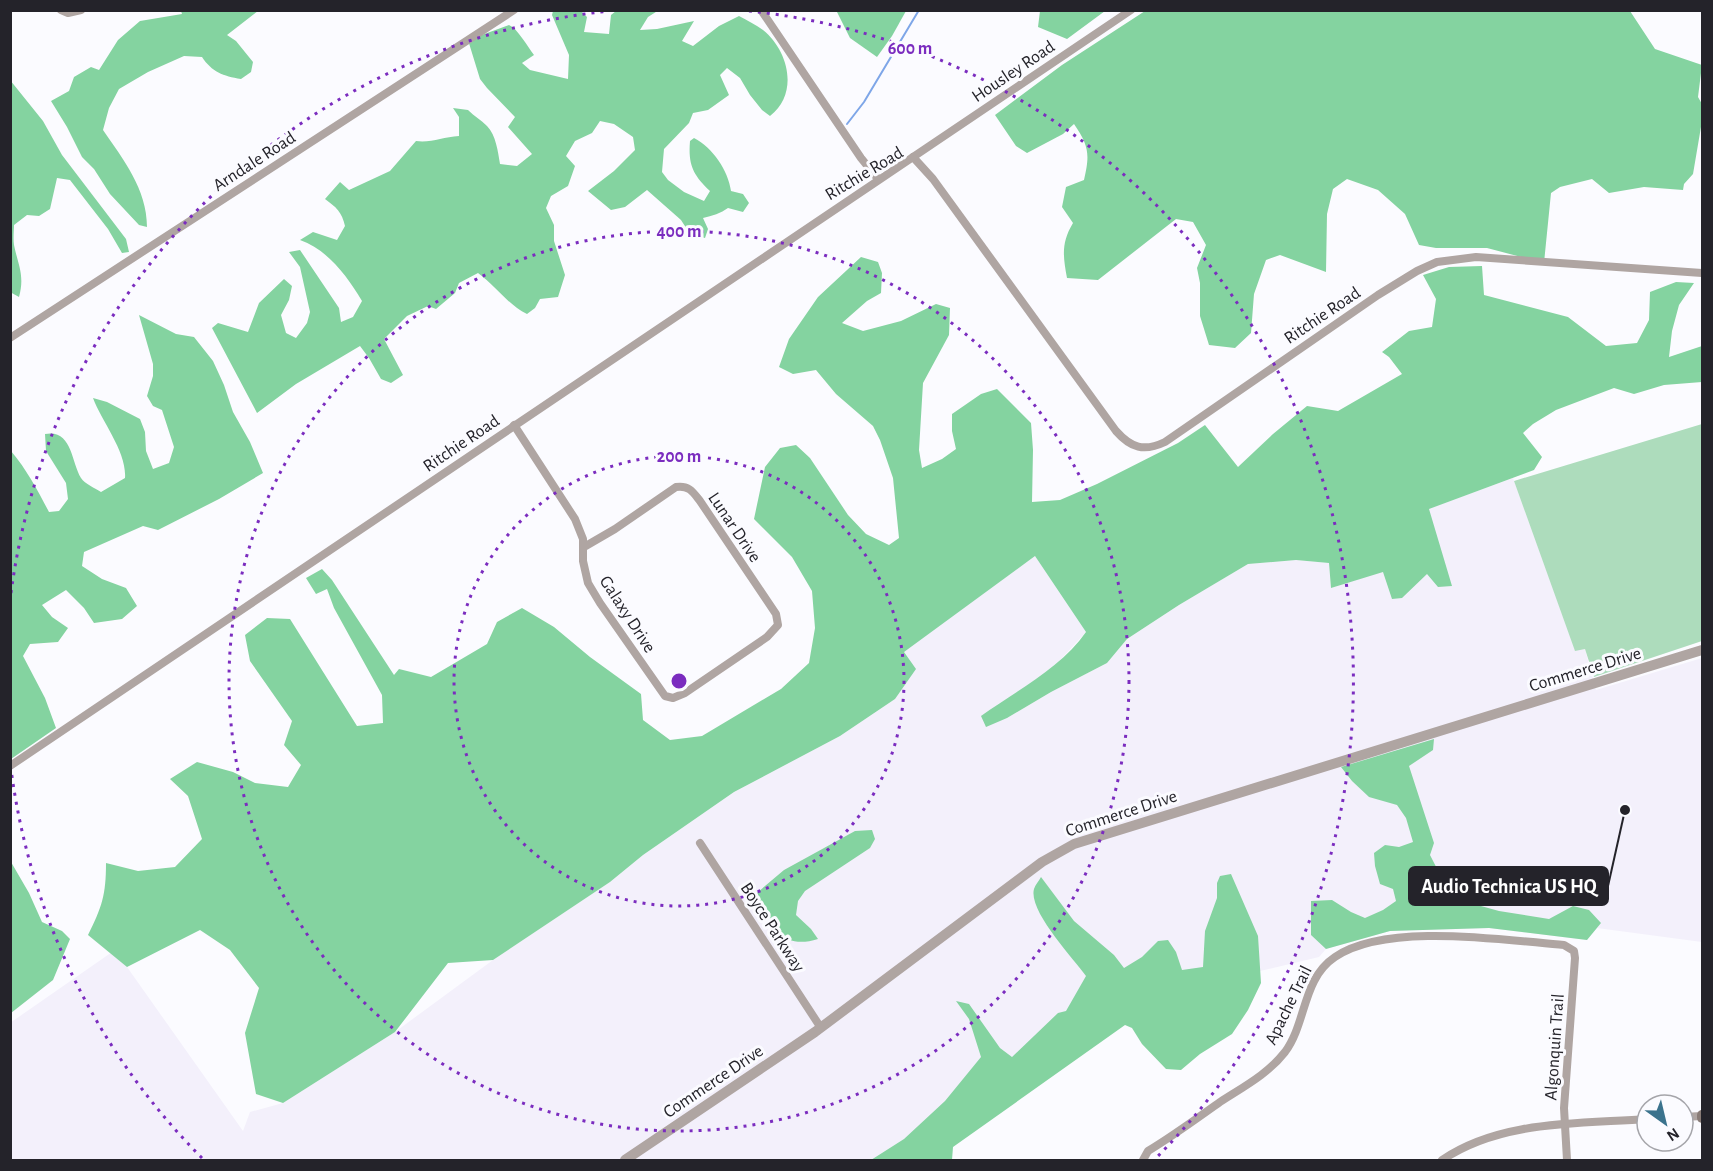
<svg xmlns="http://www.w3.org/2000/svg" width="1713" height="1171" viewBox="0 0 1713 1171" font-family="'Alegreya Sans',sans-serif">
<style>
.built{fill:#f3f0fb}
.green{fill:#addcbc}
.forest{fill:#84d3a0}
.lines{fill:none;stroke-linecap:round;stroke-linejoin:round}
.stream{stroke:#7ea6e8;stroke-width:2}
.minor{stroke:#afa5a2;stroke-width:8}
.tertiary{stroke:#afa5a2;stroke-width:10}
.secondary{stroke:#897c77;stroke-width:10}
.ring{fill:none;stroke:#7b2cbf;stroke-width:3;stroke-dasharray:3 6}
.labels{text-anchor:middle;stroke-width:6;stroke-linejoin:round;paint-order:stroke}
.street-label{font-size:18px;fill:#24232a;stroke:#fbfbff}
.centre{fill:#7b2cbf;stroke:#fbfbff;stroke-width:3}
.ring-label{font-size:18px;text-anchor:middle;font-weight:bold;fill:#7b2cbf;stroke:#fbfbff;stroke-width:6;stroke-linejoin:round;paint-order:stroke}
.leader{fill:none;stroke:#24232a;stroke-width:2}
.callout-dot{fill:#24232a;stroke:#fbfbff;stroke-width:2}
.callout{fill:#24232a;stroke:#24232a;stroke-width:2}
.callout-label{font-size:20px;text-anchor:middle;font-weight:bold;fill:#fff}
</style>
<rect width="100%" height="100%" fill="#fbfbff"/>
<!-- built -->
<path class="built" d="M1513,478L1575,650L1585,649L1596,690L1702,658V942L1597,928L1587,940L1489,928L1390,931L1326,949L1319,957L1260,971L1172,974L896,1160H11L10,1023L115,950L243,1131L250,1112L283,1103L395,1032L493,960L610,882L643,855L734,792L840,736L895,699L903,652L1035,556L1086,632L1007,718L1051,692L1107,663L1127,639L1179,605L1248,564L1296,560L1329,563L1331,588L1383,571L1402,598L1427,573L1451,586L1428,509Z"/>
<!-- green -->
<path class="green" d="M1702,424V641L1594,677L1585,649L1575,651L1514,481Z"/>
<!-- forest -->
<g class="forest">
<path d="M659,10L648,17L640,30L657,29L694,21L682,41L693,46L719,26L739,16C747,20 756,25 763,30C789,51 799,94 770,116L762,110L750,95L740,78L727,68L720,75L729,95L708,110L693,113L689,123L664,149L662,172L668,180L684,192L704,201L710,191C693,175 688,165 690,141L694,138C713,148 728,170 731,191L743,194L749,203L743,212L728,208C721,213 712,216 703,218L708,229L705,238L690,234L681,220L647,190L625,207L611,210L588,191L614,171L635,150L633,137L614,124L600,121L592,133L575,141L566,156L575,166L568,186L551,196L546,208L554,225V241L565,275L558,297L540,299L535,308L527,314C508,305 496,286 478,273L459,283L455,293L436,309L428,306L407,316L384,339L403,375L391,383L381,379L369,358L360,346L296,384L257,413L212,328L218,323L248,332L259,303L284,279L292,286L289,300L281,315L286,333L296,338L307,323L310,312L300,267L289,252L300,250L339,308L341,322L353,317L362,301C347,276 328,250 300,240L313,232L337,240L345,226C342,212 336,207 325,199L340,182L349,190L390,171L416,141C431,143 443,137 459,136V117L453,108L468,110C474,116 481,120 487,126C496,135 498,152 500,164L517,166L532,154L508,127L515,117L487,88L480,79L468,40L509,25C518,29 527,46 534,55L522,63L530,70L568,79L569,55L552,15L553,11H581L587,17L584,32L609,34L611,15L616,11Z"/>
<path d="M836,10H906V11L892,36L877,57L850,38Z"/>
<path d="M181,11H258L227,35L236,41L253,62L251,72L241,79C223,76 212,72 202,57L184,56L148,72L119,89L109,108L103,130C123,159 147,189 147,227L139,225L110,194L94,169L82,157L67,127L51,101L69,91L74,77L91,67L99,70L118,40L140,21L182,14Z"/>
<path d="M1040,11V10L1105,11L1067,39L1038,27Z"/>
<path d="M1145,11H1630L1655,49L1702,65L1698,97L1702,104V121L1693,174L1684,184L1683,190L1644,187L1609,193L1592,179L1560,187L1551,193L1544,263L1487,248H1436L1419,245L1405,214L1378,190L1347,179L1333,189L1327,214L1326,272L1280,255L1266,260L1254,294L1251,333L1235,348L1209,345L1200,316V283L1197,268L1206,245L1193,222L1176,219L1098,280L1067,278C1063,256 1061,243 1073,223L1062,207L1066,187L1084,180C1090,154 1089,146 1074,124L1063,134L1027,153L1016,146L995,115L1062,65Z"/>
<path d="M10,80L43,121L62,155L126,239L129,252L122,253L108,229L70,180L57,178L50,209L39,216L27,215L14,225C14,231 13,238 14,245C18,265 25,275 19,297L10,292Z"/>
<path d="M861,257L878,262L882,273L881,293L867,301L842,323L863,331L901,321L936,304L950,308L949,335L923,383L919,450L922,468L942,459L956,449L952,431V414L981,394L997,389L1031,423L1033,450L1032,502L1060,500L1097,484L1178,443L1205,425L1238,467L1273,434L1307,406L1338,411L1402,374L1389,357L1382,352L1409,331L1432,327L1436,299L1423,275L1449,267L1482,266L1484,295L1568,317L1606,346L1637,343L1649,320L1650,292L1676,282L1694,283L1679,305L1672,331L1669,357L1702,346V382L1664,385L1634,394L1614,388L1556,410L1533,424L1523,433L1542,457L1534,470L1429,509L1452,586L1438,587L1427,574L1402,598L1392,599L1383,572L1331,588L1329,563L1296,560L1248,564L1179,605L1127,639L1107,663L1051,692L1007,718L986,727L981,716C1016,691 1061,668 1086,632L1035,556L904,652L916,669L895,699L840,736L734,792L643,855L610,882L493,960L448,963L395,1032L283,1103L256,1094L245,1033L259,988L230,950L200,930L127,967L88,935C102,907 106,895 106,863L138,871L175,867L202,839L188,796L170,779L197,762L233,772L255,783L288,787L301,765L284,745L292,721L250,661L245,635L267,618L290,619L357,726L383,723L382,695L334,608L327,589L316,594L306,578L322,569L332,580L394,675L399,669L431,677L487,644L497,622L522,608L554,627L590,657L641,694L643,720L670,740L702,736L781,689L809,663L815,628L812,591L792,557L754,519L765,467L780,448L796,445L810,458L848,515L866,534L889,545L899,538L893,478L880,440L873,426L836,394L816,370L793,374L779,367L789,339L818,297Z"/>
<path d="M139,315L176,334L194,337L213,361L224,385L233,412L250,442L263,473L219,499L158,530L143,526L84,552L82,566L102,579L126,588L137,606L122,619L94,623L84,608L66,590L42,605L52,617L68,628L58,642L30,644L23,656L45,698L56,728L11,759V451C27,470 38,491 49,512L59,511L68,499L66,483L46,451L45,434C72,429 71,461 81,478C85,484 95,488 101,492L125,478C127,452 102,422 93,398L107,402L140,419L145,432L146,451L153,469L169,463L174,447L162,410L153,406L147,396L153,376V364Z"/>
<path d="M1434,739L1433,750L1409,766L1434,843L1430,855L1452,898L1499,911L1549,919L1573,906L1589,910L1601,923L1587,940L1489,928L1390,931L1326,949L1311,935V901L1332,900L1351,912L1365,918L1383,910L1396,901L1393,889L1380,884L1375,866L1374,853L1385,845L1399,847L1413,842L1406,818L1397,805L1369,797L1352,781L1341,767Z"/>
<path d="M872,830L875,839L870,848L805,891L798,901L796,915L811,929L818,939C780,951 770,923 752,897L784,870L855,831Z"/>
<path d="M11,862L29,893L42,922L62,931L70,939L53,980L11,1013Z"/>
<path d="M1231,874L1258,936L1261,983L1248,1010L1232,1034L1200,1054L1181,1070L1166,1069L1142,1044L1132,1028L1125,1025L953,1147L952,1160H871L904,1139L945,1101L981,1057L969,1019L956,1001L969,1004L1000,1048L1012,1057L1058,1013L1066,1011L1086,976C1073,958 1028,911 1034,889C1035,885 1039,881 1041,877L1074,921L1114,955L1124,968L1142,957L1158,941L1168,940L1176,952L1182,970L1203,967L1205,931L1217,898V883L1220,876Z"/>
</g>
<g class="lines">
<!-- stream -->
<path class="stream" d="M847,124L864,102L919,10"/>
<!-- minor -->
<g class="minor">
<path d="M61,10L68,13L81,10"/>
<path d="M761,10L861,158L878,179"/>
<path d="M913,157L933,179L1116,431C1131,448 1144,452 1165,442L1378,295L1417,271L1437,262L1476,257L1702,273"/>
<path d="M10,338L514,10"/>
<path d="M514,425L575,519L583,539V561L588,583L600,603L665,696L673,698L685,693L767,637L778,625L776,614L700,501C693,492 689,485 676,487L615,529L584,547"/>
<path d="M10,766L1131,10"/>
<path d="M700,843L821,1028"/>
<path d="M1683,1117L1702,1116"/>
<path d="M1143,1160L1148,1151C1173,1136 1196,1119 1220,1102C1243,1087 1268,1074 1285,1052C1307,1022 1302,979 1335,957C1386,922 1503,940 1564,945L1574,951L1575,958L1564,1108L1567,1160"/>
<path d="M1442,1160C1501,1120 1578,1124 1647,1119"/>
</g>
<!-- tertiary -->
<path class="tertiary" d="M625,1160L815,1032L1042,862L1074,844L1702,650"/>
<!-- secondary -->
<path class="secondary" d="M1702,1115V1118"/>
</g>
<!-- distance rings -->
<g class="ring">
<circle cx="679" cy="681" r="225"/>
<circle cx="679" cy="681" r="450"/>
<path d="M202 1158A674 674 0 0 1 11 769M11 593A674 674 0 0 1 609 11M749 11A674 674 0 0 1 1156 1158"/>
</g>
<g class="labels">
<!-- street labels -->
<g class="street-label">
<text transform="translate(1013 71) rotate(-34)" y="6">Housley Road</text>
<text transform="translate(254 161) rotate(-33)" y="6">Arndale Road</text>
<text transform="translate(864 173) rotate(-31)" y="6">Ritchie Road</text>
<text transform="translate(1322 315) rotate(-34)" y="6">Ritchie Road</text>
<text transform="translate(461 443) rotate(-34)" y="6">Ritchie Road</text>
<text transform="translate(735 527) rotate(56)" y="6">Lunar Drive</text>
<text transform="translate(628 614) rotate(57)" y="6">Galaxy Drive</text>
<text transform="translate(1585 669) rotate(-17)" y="6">Commerce Drive</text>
<text transform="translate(1121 813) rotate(-18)" y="6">Commerce Drive</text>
<text transform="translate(773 927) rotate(57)" y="6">Boyce Parkway</text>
<text transform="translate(1288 1005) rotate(-64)" y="6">Apache Trail</text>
<text transform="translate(1554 1047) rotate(-86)" y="6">Algonquin Trail</text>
<text transform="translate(713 1081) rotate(-34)" y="6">Commerce Drive</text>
</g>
</g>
<circle cx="679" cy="681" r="9" class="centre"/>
<g class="ring-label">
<text x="910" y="54">600 m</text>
<text x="679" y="237">400 m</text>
<text x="679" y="462">200 m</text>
</g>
<!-- callouts -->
<path class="leader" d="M1625 810L1608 886"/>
<circle class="callout-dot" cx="1625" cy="810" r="6"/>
<rect class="callout" x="1409" y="867" width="199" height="38" rx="6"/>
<g class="callout-label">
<text x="1509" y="893">Audio Technica US HQ</text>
</g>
<!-- border -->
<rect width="1713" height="1171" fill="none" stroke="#24232a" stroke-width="24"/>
<!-- north arrow -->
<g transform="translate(1665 1123) rotate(146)"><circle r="28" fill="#fbfbff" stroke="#a5a5aa" stroke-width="1.5"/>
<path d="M0-4.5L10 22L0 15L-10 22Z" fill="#3b738d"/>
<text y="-9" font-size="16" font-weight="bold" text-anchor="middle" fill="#24232a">N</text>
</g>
</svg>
